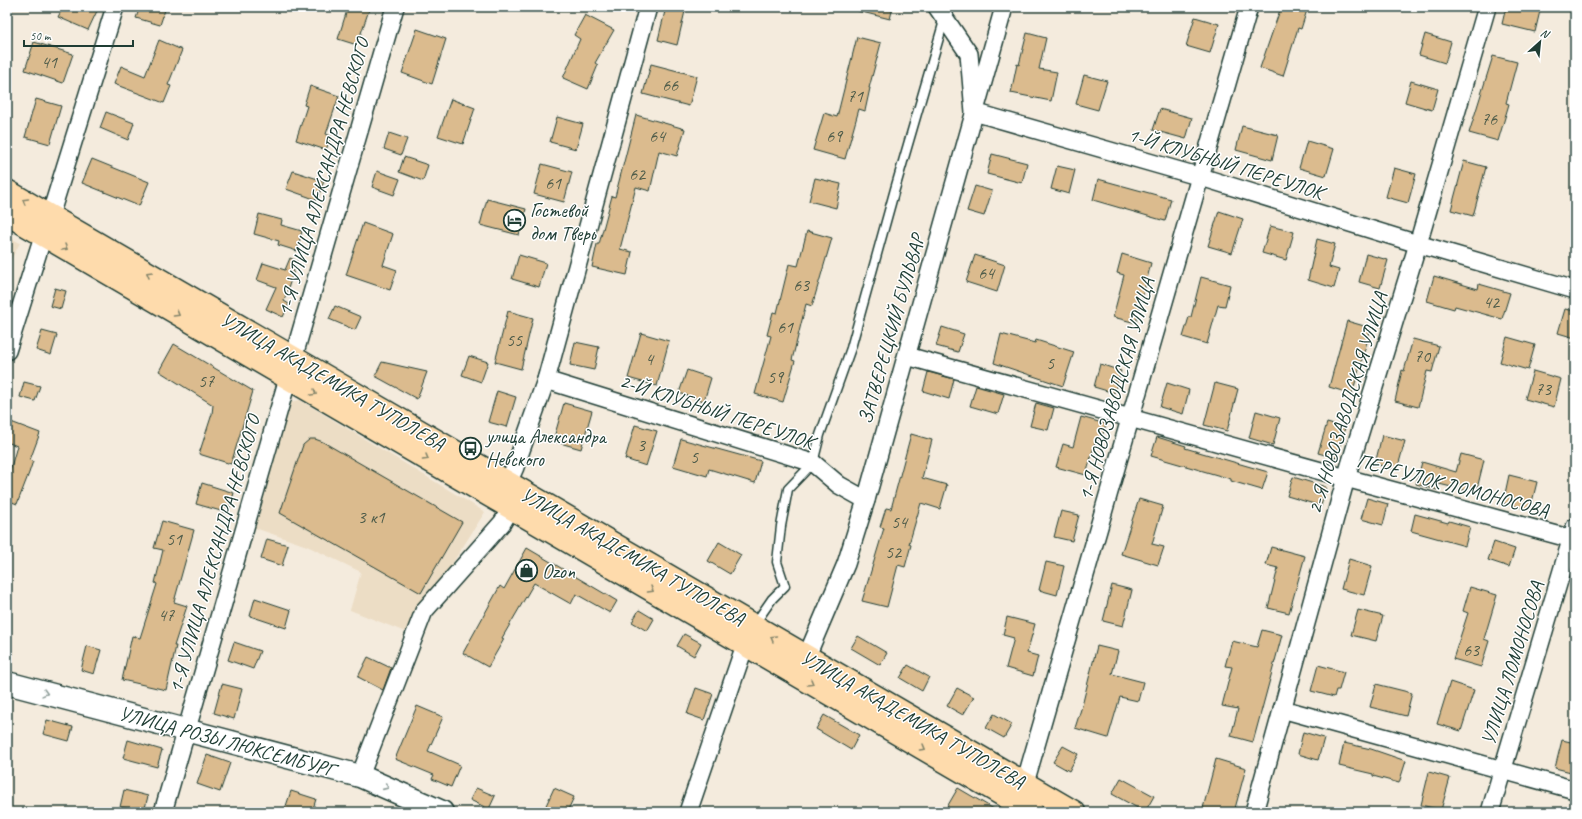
<svg xmlns="http://www.w3.org/2000/svg" width="1582" height="819" viewBox="0 0 1582 819" font-family="Caveat,sans-serif">
<style>
.built{fill:#ecddc5}
.building{fill:#dbbb8e;stroke:#1f3d34}
.lines{fill:none;stroke-linecap:round;stroke-linejoin:round}
.lane-casing{stroke:#1f3d34;stroke-width:11}
.street-casing{stroke:#1f3d34;stroke-width:20}
.secondary-casing{stroke:#1f3d34;stroke-width:25}
.primary-casing{stroke:#1f3d34;stroke-width:25}
.lane{stroke:#fff;stroke-width:8}
.street{stroke:#fff;stroke-width:17}
.secondary{stroke:#fff;stroke-width:22}
.primary{stroke:#fedbac;stroke-width:22}
.oneway{stroke:#83846a}
.oneway2{stroke:#8f9e9a}
.labels{text-anchor:middle;stroke-width:3;stroke-linejoin:round;paint-order:stroke}
.number-label{font-size:18px;fill:#4e5c4a}
.street-label{font-size:20px;fill:#1f3d34;stroke:#fff}
.poi-label{font-size:20px;fill:#1f3d34;stroke:#fff;text-anchor:start}
</style>
<rect width="100%" height="100%" fill="#f4ebdd"/>
<filter id="ink" filterUnits="userSpaceOnUse"><feTurbulence type="fractalNoise" baseFrequency=".025" numOctaves="2"/><feDisplacementMap in="SourceGraphic" scale="8" xChannelSelector="R" yChannelSelector="G"/><feConvolveMatrix kernelMatrix="1 2 1 2 8 2 1 2 1" color-interpolation-filters="sRGB"/></filter>
<g filter="url(#ink)">
<!-- built -->
<g class="built">
<path d="M7,236L20,243L7,267Z"/>
<path d="M300,400L485,512L408,633L350,610L361,572L307,546L255,528L290,402Z"/>
</g>
<!-- building -->
<g class="building">
<path d="M63,7H88L97,11L88,30L58,17Z"/>
<path d="M140,7H166L160,25L136,18Z"/>
<path d="M348,7H370L357,45L338,39Z"/>
<path d="M666,7H686L677,45L658,40Z"/>
<path d="M858,7H893L890,19L858,11Z"/>
<path d="M1281,7H1298L1307,10L1301,29L1298,28L1283,76L1260,68Z"/>
<path d="M1506,7H1521L1540,11L1535,32L1502,24Z"/>
<path d="M585,15L614,30L595,63L598,65L588,89L563,78L580,39L574,35Z"/>
<path d="M1195,17L1219,24L1210,53L1186,46Z"/>
<path d="M417,29L446,39L432,84L402,73Z"/>
<path d="M1027,33L1046,38L1039,69L1057,72L1051,101L1011,93L1017,64L1019,65Z"/>
<path d="M1425,34L1451,42L1445,63L1419,55Z"/>
<path d="M857,37L881,43L869,88H870L865,111L859,109L845,159L813,150L824,113L837,117Z"/>
<path d="M159,40L182,50L168,85L171,86L164,103L114,84L121,66L145,76Z"/>
<path d="M34,42L73,54L63,83L25,70Z"/>
<path d="M1493,56L1517,62L1506,103L1509,104L1498,141L1469,133Z"/>
<path d="M651,64L697,76L689,106L643,94Z"/>
<path d="M1084,75L1107,81L1098,110L1076,104Z"/>
<path d="M1411,81L1438,89L1432,110L1405,102Z"/>
<path d="M310,86L339,96L326,134L331,136L326,150L296,140L307,106L304,105Z"/>
<path d="M36,99L61,106L50,144L25,137Z"/>
<path d="M451,99L475,108L463,144L438,136Z"/>
<path d="M1160,109L1192,118L1186,139L1153,130Z"/>
<path d="M106,112L134,123L128,140L100,128Z"/>
<path d="M636,115L685,129L677,156L659,151L650,191L636,187L620,249L632,252L627,275L592,267L597,244H599L612,196L615,197Z"/>
<path d="M557,117L583,124L576,149L550,142Z"/>
<path d="M1242,126L1278,135L1272,160L1236,150Z"/>
<path d="M389,133L407,139L401,155L384,149Z"/>
<path d="M1307,141L1334,149L1326,176L1299,168Z"/>
<path d="M992,154L1027,163L1022,183L987,174Z"/>
<path d="M404,157L428,165L423,181L399,172Z"/>
<path d="M92,159L149,182L139,206L82,183Z"/>
<path d="M1464,161L1486,167L1473,216L1451,210Z"/>
<path d="M542,164L572,172L564,202L534,194Z"/>
<path d="M1057,166L1075,170L1069,194L1051,189Z"/>
<path d="M1394,168L1416,174L1408,203L1386,197Z"/>
<path d="M293,171L324,181L317,200L286,189Z"/>
<path d="M377,171L400,179L394,195L372,187Z"/>
<path d="M815,178L841,184L836,208L809,201Z"/>
<path d="M1098,179L1171,199L1165,221L1093,200Z"/>
<path d="M975,186L992,191L984,216L967,211Z"/>
<path d="M487,199L526,209L519,235L480,225Z"/>
<path d="M1219,211L1243,219L1232,253L1208,246Z"/>
<path d="M259,214L282,220L281,225L302,231L297,251L278,245L279,241L254,234Z"/>
<path d="M363,223L393,234L383,265L397,270L390,290L346,275Z"/>
<path d="M1270,226L1294,232L1286,260L1262,253Z"/>
<path d="M807,231L832,238L812,306L806,304L792,360L795,361L783,402L755,394L771,336L767,335L773,312L777,313L789,264L798,266Z"/>
<path d="M1317,239L1335,244L1329,267L1339,270L1334,288L1308,280Z"/>
<path d="M1122,254L1151,263L1136,323L1113,317L1124,275L1117,273Z"/>
<path d="M1366,254L1388,260L1380,288L1359,282Z"/>
<path d="M519,255L546,263L539,287L512,279Z"/>
<path d="M975,255L1005,265L997,292L966,282Z"/>
<path d="M290,258L297,261L284,301L289,304L283,317L266,309L276,287L257,280L263,263L285,270Z"/>
<path d="M1434,276L1478,289L1479,284L1510,293L1502,319L1455,306L1454,309L1427,301Z"/>
<path d="M1201,277L1230,285L1225,306L1218,305L1207,344L1183,337L1189,317H1191Z"/>
<path d="M55,288L66,291L61,309L50,306Z"/>
<path d="M335,306L361,317L355,330L329,319Z"/>
<path d="M1565,309L1575,311V338L1558,333Z"/>
<path d="M508,311L533,318L521,369L495,362Z"/>
<path d="M1347,321L1371,328L1352,394L1329,387Z"/>
<path d="M942,327L964,334L958,352L936,346Z"/>
<path d="M42,331L57,335L51,355L36,350Z"/>
<path d="M641,333L669,341L657,386L628,378Z"/>
<path d="M1001,334L1035,343L1036,340L1074,352L1063,386L994,363Z"/>
<path d="M1507,337L1535,345L1528,370L1500,362Z"/>
<path d="M1413,339L1439,346L1432,372L1427,371L1418,407L1395,401L1402,370L1404,371Z"/>
<path d="M575,342L599,347L594,370L570,365Z"/>
<path d="M174,344L253,391L231,464L199,454L212,414L213,405L159,371Z"/>
<path d="M469,356L488,362L481,382L462,375Z"/>
<path d="M382,362L427,372L417,399L375,376Z"/>
<path d="M1100,364L1121,371L1114,393L1094,387Z"/>
<path d="M687,370L711,378L704,401L679,393Z"/>
<path d="M1533,371L1561,379L1554,407L1525,399Z"/>
<path d="M928,372L954,379L949,399L923,391Z"/>
<path d="M24,382L40,386L35,401L20,397Z"/>
<path d="M1167,383L1189,390L1183,414L1160,407Z"/>
<path d="M1215,383L1238,389L1227,431L1204,425Z"/>
<path d="M976,386L1004,394L998,414L970,406Z"/>
<path d="M497,391L516,397L507,427L488,422Z"/>
<path d="M564,403L592,411L581,449L553,441Z"/>
<path d="M1036,403L1054,408L1048,430L1030,426Z"/>
<path d="M1256,411L1280,418L1273,445L1249,438Z"/>
<path d="M1081,417L1106,424L1101,440L1096,439L1086,475L1056,467L1063,444L1073,447Z"/>
<path d="M11,422L40,433L30,460L33,461L29,473L17,504L7,500V481L17,446L7,442V433Z"/>
<path d="M1327,423L1345,428L1336,458L1318,453Z"/>
<path d="M635,425L657,431L646,466L625,459Z"/>
<path d="M911,434L932,440L922,478L947,485L940,509L921,503L909,544L911,545L905,567L898,565L887,607L862,601L884,528L880,527L886,508L891,509Z"/>
<path d="M1382,435L1405,441L1397,470L1375,464Z"/>
<path d="M1157,437L1186,446L1185,448L1268,472L1262,490L1231,481V479L1151,456Z"/>
<path d="M310,439H315L323,442L462,522L421,593L280,513L303,445Z"/>
<path d="M681,439L761,461L755,483L709,469L707,476L673,466Z"/>
<path d="M1461,454L1484,460L1476,493L1439,484L1437,490L1416,484L1422,462L1456,472Z"/>
<path d="M1509,475L1537,482L1530,510L1503,503Z"/>
<path d="M1293,477L1326,487L1321,506L1287,496Z"/>
<path d="M202,483L234,493L228,513L196,504Z"/>
<path d="M1367,498L1388,504L1383,525L1361,519Z"/>
<path d="M1139,499L1163,506L1152,544L1164,547L1158,565L1121,554Z"/>
<path d="M1061,511L1079,515L1072,541L1054,537Z"/>
<path d="M1415,514L1448,523L1449,521L1470,527L1465,546L1411,531Z"/>
<path d="M162,521L194,530L174,602L187,606L174,646H176L166,690L122,680L132,636L140,638L157,584L155,583L163,550L154,548Z"/>
<path d="M267,539L288,545L282,566L261,559Z"/>
<path d="M719,542L741,555L730,574L708,561Z"/>
<path d="M1494,542L1515,549L1509,567L1488,560Z"/>
<path d="M1271,547L1305,556L1289,613L1268,608L1278,568L1266,565Z"/>
<path d="M527,548L617,601L610,613L576,594L571,604L534,583L502,638L504,639L488,667L463,653L500,586L504,589Z"/>
<path d="M1349,559L1372,566L1364,595L1341,589Z"/>
<path d="M1046,562L1064,566L1057,595L1039,590Z"/>
<path d="M1112,585L1132,590L1123,626L1103,621Z"/>
<path d="M1470,587L1497,595L1484,639L1489,641L1481,667L1453,659L1468,613L1463,611Z"/>
<path d="M255,598L291,610L286,628L250,616Z"/>
<path d="M639,610L654,619L647,631L632,622Z"/>
<path d="M1358,610L1383,616L1376,641L1351,635Z"/>
<path d="M1007,617L1035,624L1027,653L1038,656L1033,676L1006,668L1014,638L1003,635Z"/>
<path d="M1262,630L1282,635L1253,742L1231,736L1238,709L1222,706L1232,667L1225,666L1232,641L1257,647Z"/>
<path d="M684,634L701,643L694,656L677,646Z"/>
<path d="M858,636L887,653L880,665L851,648Z"/>
<path d="M234,642L260,651L253,669L228,660Z"/>
<path d="M87,646L101,650L94,674L81,670Z"/>
<path d="M1097,646L1118,651L1112,674L1143,682L1138,701L1120,697L1108,738L1075,728L1082,706Z"/>
<path d="M368,657L391,668L383,690L358,677Z"/>
<path d="M908,665L929,677L922,691L900,678Z"/>
<path d="M1318,665L1344,672L1339,690H1336L1334,697L1311,691Z"/>
<path d="M1450,682L1474,690L1461,731L1437,724Z"/>
<path d="M222,684L242,689L234,719L214,713Z"/>
<path d="M1376,684L1412,693L1406,716L1370,707Z"/>
<path d="M696,688L713,694L704,720L687,714Z"/>
<path d="M957,688L974,697L963,715L947,706Z"/>
<path d="M417,706L443,717L428,751L460,765L451,787L432,779L434,775L395,759Z"/>
<path d="M994,714L1012,724L1004,738L986,728Z"/>
<path d="M824,715L859,735L851,750L816,729Z"/>
<path d="M47,720L73,727L69,741L43,734Z"/>
<path d="M1303,732L1324,738L1318,760L1298,754Z"/>
<path d="M128,740L162,750L157,767L123,758Z"/>
<path d="M1562,740L1575,743V773L1555,768Z"/>
<path d="M1344,743L1371,749L1406,761L1399,783L1373,776V774L1339,766Z"/>
<path d="M1063,746L1078,754L1069,771L1053,762Z"/>
<path d="M207,755L230,763L220,792L197,784Z"/>
<path d="M1216,759L1246,768L1234,812H1202Z"/>
<path d="M1429,772L1450,778L1441,810L1421,805Z"/>
<path d="M1121,778L1154,796L1145,812L1112,794Z"/>
<path d="M476,788L495,796L489,809L470,800Z"/>
<path d="M554,788L574,797L567,812H543Z"/>
<path d="M958,788L999,812H944Z"/>
<path d="M124,790L148,796L144,812L120,807Z"/>
<path d="M291,791L316,799L312,812H284Z"/>
</g>
<g class="lines">
<defs>
<path id="lane" d="M754,625L772,599L785,586L777,562L781,526L788,489L813,463L820,435L851,348L895,189L948,7"/>
<g id="street">
<path d="M937,7L969,54L974,112L1201,177L1418,244L1575,290"/>
<path d="M50,216L115,7"/>
<path d="M7,351L43,236"/>
<path d="M907,356L1346,478L1572,539"/>
<path d="M293,359L395,7"/>
<path d="M546,380L813,463L839,485L866,500"/>
<path d="M508,483L515,467L546,380L648,7"/>
<path d="M806,658L846,564L866,500L1004,7"/>
<path d="M1282,709L1575,790"/>
<path d="M360,776L424,611L502,523L511,508"/>
<path d="M1025,783L1249,7"/>
<path d="M163,812L288,378"/>
<path d="M688,812L745,645"/>
<path d="M1254,812L1346,478L1418,244L1487,7"/>
<path d="M1490,812L1575,527"/>
</g>
<path id="secondary" d="M7,683L360,776L442,812"/>
<g id="primary">
<path d="M7,191L1074,812"/>
<path d="M7,214L1032,812"/>
</g>
</defs>
<!-- lane casing -->
<use href="#lane" class="lane-casing"/>
<!-- street casing -->
<use href="#street" class="street-casing"/>
<!-- secondary casing -->
<use href="#secondary" class="secondary-casing"/>
<!-- primary casing -->
<use href="#primary" class="primary-casing"/>
<!-- lane -->
<use href="#lane" class="lane"/>
<!-- street -->
<use href="#street" class="street"/>
<!-- secondary -->
<use href="#secondary" class="secondary"/>
<!-- primary -->
<use href="#primary" class="primary"/>
</g>
<!-- one-way arrows -->
<defs><path id="oneway-chevron" d="M-2-3.5L2.5 0L-2 3.5" fill="none" stroke-width="1.6" stroke-linecap="round" stroke-linejoin="round"/></defs>
<g class="oneway">
<use href="#oneway-chevron" transform="translate(25 201) rotate(-150)"/>
<use href="#oneway-chevron" transform="translate(65 248) rotate(30)"/>
<use href="#oneway-chevron" transform="translate(149 274) rotate(-150)"/>
<use href="#oneway-chevron" transform="translate(177 314) rotate(30)"/>
<use href="#oneway-chevron" transform="translate(314 393) rotate(30)"/>
<use href="#oneway-chevron" transform="translate(426 458) rotate(30)"/>
<use href="#oneway-chevron" transform="translate(651 590) rotate(30)"/>
<use href="#oneway-chevron" transform="translate(773 638) rotate(-150)"/>
<use href="#oneway-chevron" transform="translate(811 683) rotate(30)"/>
<use href="#oneway-chevron" transform="translate(923 748) rotate(30)"/>
</g>
<g class="oneway2">
<use href="#oneway-chevron" transform="translate(45 693) rotate(15)"/>
<use href="#oneway-chevron" transform="translate(386 787) rotate(24)"/>
</g>
</g>
<!-- icons -->
<defs>
<symbol id="hotel-ring" viewBox="-11 -11 22 22"><circle r="9.5" fill="#fff" stroke="#1f3d34" stroke-width="1.5"/><path d="M-6-4.5h1.5V1H6V5H4.5V3h-9V5H-6ZM-4 0a1.8 1.8 0 1 1 3.6 0ZM.5 0V-2.5h3Q6-2.5 6 0Z" fill="#1f3d34"/></symbol>
<symbol id="bus-ring" viewBox="-11 -11 22 22"><circle r="9.5" fill="#fff" stroke="#1f3d34" stroke-width="1.5"/><path d="M-5-6H5V4H4V6H2V4H-2V6H-4V4H-5ZM-3.5-4V0h7V-4ZM-3.5 1.2v1.5H-2V1.2ZM2 1.2v1.5H3.5V1.2Z" fill="#1f3d34"/></symbol>
<symbol id="shop-ring" viewBox="-11 -11 22 22"><circle r="9.5" fill="#fff" stroke="#1f3d34" stroke-width="1.5"/><path d="M-5-2.5h2.3a2.7 3.5 0 0 1 5.4 0H5L5.5 6h-11ZM-1.5-2.5h3a1.5 2.3 0 0 0-3 0Z" fill="#1f3d34"/></symbol>
</defs>
<g fill-rule="evenodd">
<use href="#hotel-ring" x="502" y="208" width="25" height="25"/>
<use href="#bus-ring" x="458" y="436" width="25" height="25"/>
<use href="#shop-ring" x="514" y="558" width="25" height="25"/>
</g>
<g class="labels">
<!-- number labels -->
<g class="number-label">
<text x="49" y="68">41</text>
<text x="670" y="91">66</text>
<text x="855" y="102">71</text>
<text x="1489" y="125">76</text>
<text x="657" y="142">64</text>
<text x="834" y="142">69</text>
<text x="637" y="180">62</text>
<text x="553" y="189">61</text>
<text x="986" y="279">64</text>
<text x="801" y="291">63</text>
<text x="1491" y="308">42</text>
<text x="785" y="333">61</text>
<text x="514" y="346">55</text>
<text x="1422" y="362">70</text>
<text x="649" y="365">4</text>
<text x="1050" y="369">5</text>
<text x="775" y="383">59</text>
<text x="206" y="387">57</text>
<text x="1543" y="395">73</text>
<text x="641" y="451">3</text>
<text x="694" y="463">5</text>
<text x="371" y="523">3 к1</text>
<text x="899" y="528">54</text>
<text x="174" y="545">51</text>
<text x="893" y="558">52</text>
<text x="166" y="621">47</text>
<text x="1471" y="656">63</text>
</g>
<!-- street labels -->
<g class="street-label">
<text transform="translate(1226 163) rotate(17)" y="7">1-Й КЛУБНЫЙ ПЕРЕУЛОК</text>
<text transform="translate(323 177) rotate(-74)" y="7">1-Я УЛИЦА АЛЕКСАНДРА НЕВСКОГО</text>
<text transform="translate(891 329) rotate(-74)" y="7">ЗАТВЕРЕЦКИЙ БУЛЬВАР</text>
<text transform="translate(333 381) rotate(30)" y="7">УЛИЦА АКАДЕМИКА ТУПОЛЕВА</text>
<text transform="translate(1116 389) rotate(-74)" y="7">1-Я НОВОЗАВОДСКАЯ УЛИЦА</text>
<text transform="translate(1347 403) rotate(-73)" y="7">2-Я НОВОЗАВОДСКАЯ УЛИЦА</text>
<text transform="translate(717 411) rotate(18)" y="7">2-Й КЛУБНЫЙ ПЕРЕУЛОК</text>
<text transform="translate(1453 485) rotate(15)" y="7">ПЕРЕУЛОК ЛОМОНОСОВА</text>
<text transform="translate(214 554) rotate(-74)" y="7">1-Я УЛИЦА АЛЕКСАНДРА НЕВСКОГО</text>
<text transform="translate(633 556) rotate(30)" y="7">УЛИЦА АКАДЕМИКА ТУПОЛЕВА</text>
<text transform="translate(1512 663) rotate(-73)" y="7">УЛИЦА ЛОМОНОСОВА</text>
<text transform="translate(913 719) rotate(30)" y="7">УЛИЦА АКАДЕМИКА ТУПОЛЕВА</text>
<text transform="translate(227 741) rotate(15)" y="7">УЛИЦА РОЗЫ ЛЮКСЕМБУРГ</text>
</g>
<!-- poi labels -->
<g class="poi-label">
<text x="530" y="217">Гостевой<tspan x="530" dy="23">дом Тверь</tspan></text>
<text x="486" y="443">улица Александра<tspan x="486" dy="23">Невского</tspan></text>
<text x="542" y="578">Ozon</text>
</g>
</g>
<!-- margin -->
<rect width="1582" height="819" fill="none" stroke="#fff" stroke-width="24"/>
<rect x="12" y="12" width="1558" height="795" fill="none" stroke="#1f3d34" stroke-width="1.5" filter="url(#ink)"/>
<!-- north arrow -->
<g transform="translate(1540 42) rotate(27)" stroke="#ffffff" stroke-width="3" paint-order="stroke">
<path d="M0-3L7 15L0 10L-7 15Z" fill="#1f3d34"/>
<text y="-6" font-size="11" font-weight="bold" text-anchor="middle" fill="#1f3d34">N</text>
</g>
<!-- scale -->
<path d="M24 40v6h109v-6" fill="none" stroke="#1f3d34" stroke-width="2"/>
<text x="30" y="40" font-size="12" fill="#1f3d34" stroke="#ffffff" stroke-width="3" paint-order="stroke">50 m</text>
</svg>
